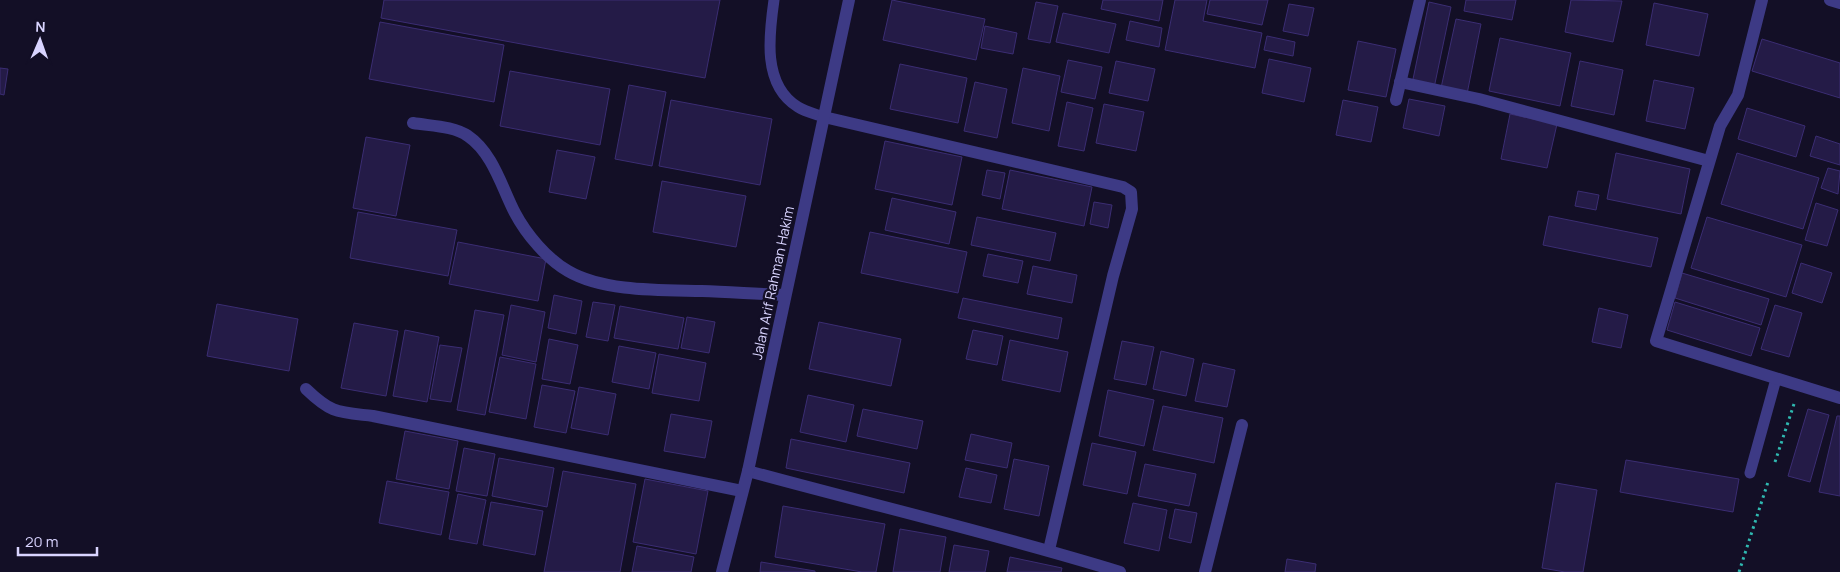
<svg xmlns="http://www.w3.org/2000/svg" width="1840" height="572" viewBox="0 0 1840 572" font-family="Manrope,sans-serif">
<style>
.building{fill:#241b47;stroke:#3b2d73}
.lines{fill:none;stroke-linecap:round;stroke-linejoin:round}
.path{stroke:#2fb8b0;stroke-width:3;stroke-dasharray:2.5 4;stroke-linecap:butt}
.service{stroke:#3d3a85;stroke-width:11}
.minor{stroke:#3d3a85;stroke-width:12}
.labels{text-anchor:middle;stroke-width:4.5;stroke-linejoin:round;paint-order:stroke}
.street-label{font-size:14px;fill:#d9d4ff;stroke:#130f26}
</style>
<rect width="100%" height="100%" fill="#130f26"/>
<!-- building -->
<g class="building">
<path d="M384,0H720L705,78L381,18Z"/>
<path d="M892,0L985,19L976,60L883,40Z"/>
<path d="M1103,0H1163L1159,21L1101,9Z"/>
<path d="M1175,0H1207L1203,21L1262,33L1255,68L1165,50Z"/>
<path d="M1210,0H1268L1262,25L1207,14Z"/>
<path d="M1466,0H1516L1512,20L1464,11Z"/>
<path d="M1571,0L1622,1L1613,42L1565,32Z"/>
<path d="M1036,2L1058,6L1050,43L1028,39Z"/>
<path d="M1429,2L1451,7L1434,88L1412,84Z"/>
<path d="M1654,3L1708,14L1699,56L1646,45Z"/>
<path d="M1289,4L1314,8L1308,36L1283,31Z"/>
<path d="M1063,13L1116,24L1109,53L1056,42Z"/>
<path d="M1456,19L1481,24L1467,94L1441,88Z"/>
<path d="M1130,21L1162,28L1159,47L1126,40Z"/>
<path d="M380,22L504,45L494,102L369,79Z"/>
<path d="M985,26L1017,33L1013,54L981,48Z"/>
<path d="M1267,36L1295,42L1293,56L1264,50Z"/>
<path d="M1500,38L1571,53L1560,106L1489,91Z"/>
<path d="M1762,39L1840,63V98L1752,71Z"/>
<path d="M1358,41L1396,49L1386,97L1348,90Z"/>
<path d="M1269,59L1311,68L1304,102L1262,93Z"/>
<path d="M1068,60L1102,67L1095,99L1061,92Z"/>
<path d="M1116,61L1155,69L1148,101L1109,93Z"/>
<path d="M1580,61L1623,70L1614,115L1571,106Z"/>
<path d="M900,64L967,78L958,123L890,109Z"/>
<path d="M0,68L8,69L4,95L0,94Z"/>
<path d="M1023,68L1060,76L1049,131L1012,123Z"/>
<path d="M510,71L610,89L600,145L500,126Z"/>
<path d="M1654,80L1694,88L1685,129L1646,121Z"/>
<path d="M975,82L1007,89L997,138L964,131Z"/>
<path d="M629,85L666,92L652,166L615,159Z"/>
<path d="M1409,99L1445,106L1439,136L1403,128Z"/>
<path d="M671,100L772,119L760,185L659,166Z"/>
<path d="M1343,100L1378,107L1371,142L1336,135Z"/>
<path d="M1067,102L1093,108L1084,151L1058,146Z"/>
<path d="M1104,104L1144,112L1136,151L1096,143Z"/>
<path d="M1747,108L1805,126L1796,157L1738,139Z"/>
<path d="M1510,114L1557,124L1547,168L1501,159Z"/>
<path d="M1816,136L1840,144V165L1810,156Z"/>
<path d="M366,137L410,145L396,216L353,208Z"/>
<path d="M885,141L962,157L952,205L875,189Z"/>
<path d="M557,150L595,157L586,199L549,192Z"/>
<path d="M1616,153L1690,169L1681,214L1607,199Z"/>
<path d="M1737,153L1819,178L1803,229L1721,204Z"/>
<path d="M1828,168L1840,171L1838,194L1821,188Z"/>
<path d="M987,170L1005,173L1000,199L982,195Z"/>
<path d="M1010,170L1092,187L1084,226L1002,209Z"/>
<path d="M662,181L746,196L736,247L653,232Z"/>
<path d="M1578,191L1599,195L1596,210L1575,206Z"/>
<path d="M892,198L956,212L949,244L885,230Z"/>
<path d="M1094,202L1112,205L1108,228L1090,224Z"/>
<path d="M1816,203L1838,210L1827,246L1805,240Z"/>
<path d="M358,212L457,230L448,276L350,258Z"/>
<path d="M1549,216L1658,238L1651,267L1543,245Z"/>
<path d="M977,217L1056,233L1050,261L971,245Z"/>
<path d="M1707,217L1802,245L1786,297L1691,268Z"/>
<path d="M870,232L967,252L958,293L861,273Z"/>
<path d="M458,242L546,259L538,301L449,284Z"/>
<path d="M988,254L1023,261L1018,283L983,276Z"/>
<path d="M1801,263L1832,273L1822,303L1792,293Z"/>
<path d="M1033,266L1077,275L1072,303L1027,294Z"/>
<path d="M1682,273L1769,299L1761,325L1675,298Z"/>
<path d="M554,295L582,301L576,334L548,328Z"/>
<path d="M963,298L1062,318L1058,339L958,318Z"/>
<path d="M593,302L615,305L608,341L586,337Z"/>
<path d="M1675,302L1760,328L1751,356L1667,330Z"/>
<path d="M217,304L298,319L289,371L207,356Z"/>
<path d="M511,305L545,312L536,362L502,355Z"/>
<path d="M1775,305L1802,313L1789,357L1761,349Z"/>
<path d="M620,306L684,318L678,349L614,338Z"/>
<path d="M1599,308L1628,315L1621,348L1592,342Z"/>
<path d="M475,310L504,315L485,415L457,410Z"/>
<path d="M687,317L715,322L709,353L681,348Z"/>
<path d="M819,322L901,339L891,386L809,369Z"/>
<path d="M354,323L398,331L386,396L341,388Z"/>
<path d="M405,330L439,337L427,402L393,396Z"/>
<path d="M973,330L1003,336L997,365L966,359Z"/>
<path d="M549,339L578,345L570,384L542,379Z"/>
<path d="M1010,340L1068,352L1060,392L1002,380Z"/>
<path d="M1122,341L1154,347L1146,385L1114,379Z"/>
<path d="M440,345L462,348L451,402L430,399Z"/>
<path d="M619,346L656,353L649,389L612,382Z"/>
<path d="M1161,351L1194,359L1186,396L1153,389Z"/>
<path d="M659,354L706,363L699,401L652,393Z"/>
<path d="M500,357L536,364L526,419L489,412Z"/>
<path d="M1203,363L1235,370L1227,407L1195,401Z"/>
<path d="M542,385L575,391L566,433L534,427Z"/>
<path d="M579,387L616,394L608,435L571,428Z"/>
<path d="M1108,390L1154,400L1144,446L1099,436Z"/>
<path d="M808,395L854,405L846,442L800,432Z"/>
<path d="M1163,406L1223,418L1214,463L1153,450Z"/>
<path d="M863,409L923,421L917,449L857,436Z"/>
<path d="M1808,409L1829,415L1810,482L1788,476Z"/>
<path d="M671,414L712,421L705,458L664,451Z"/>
<path d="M1837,416H1840V496L1819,492Z"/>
<path d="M405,431L458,441L449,489L396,479Z"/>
<path d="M971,434L1012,443L1007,468L965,460Z"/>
<path d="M791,439L910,463L904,493L786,468Z"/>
<path d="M1092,443L1136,452L1127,494L1083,485Z"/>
<path d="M464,448L495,454L487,496L456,491Z"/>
<path d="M499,458L554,468L547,507L492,496Z"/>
<path d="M1014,459L1049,466L1039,516L1004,509Z"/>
<path d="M1626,460L1739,479L1733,512L1620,492Z"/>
<path d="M1145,464L1196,474L1189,506L1138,496Z"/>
<path d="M966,468L997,475L991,503L959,497Z"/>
<path d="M563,471L636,484L620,572H544Z"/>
<path d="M645,479L708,491L696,554L633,542Z"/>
<path d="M387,481L449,492L441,535L379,523Z"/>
<path d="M1556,483L1597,490L1583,572H1565L1542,568Z"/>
<path d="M458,494L486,500L477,544L449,539Z"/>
<path d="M491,502L543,511L535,555L483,545Z"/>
<path d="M1133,503L1167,510L1159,551L1124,543Z"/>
<path d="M783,506L885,524L876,572H862L775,557Z"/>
<path d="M1175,509L1197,513L1191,543L1169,538Z"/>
<path d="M900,529L946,537L940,572H893Z"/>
<path d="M954,545L989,551L985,572H949Z"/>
<path d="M637,546L694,557L691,572H632Z"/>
<path d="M1010,557L1062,568L1061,572H1007Z"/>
<path d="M1287,559L1316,564L1315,572H1285Z"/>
<path d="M761,562L815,571V572H760Z"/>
</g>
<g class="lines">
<!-- path -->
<g class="path">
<path d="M1775,462L1794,404"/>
<path d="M1739,572L1768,482"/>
</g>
<!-- service -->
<g class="service">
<path d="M774,0C769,35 762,85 798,107C806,112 816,114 824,117"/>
<path d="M1750,473L1776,379"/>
</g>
<!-- minor -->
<g class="minor">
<path d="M1762,0L1738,95L1720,126L1656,341L1840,398"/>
<path d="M1830,0L1840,3"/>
<path d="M1400,82L1479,99L1709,161"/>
<path d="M1396,100L1420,0"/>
<path d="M824,117L1123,187L1131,192L1132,209L1113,276L1049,550"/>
<path d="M413,123C431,126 454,126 468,136C493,153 502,188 515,213C526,234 547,259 568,271C604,292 661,290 702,291C730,292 757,294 785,295"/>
<path d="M306,389C332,414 338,412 373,416L742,491"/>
<path d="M748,471C872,505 997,534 1120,572"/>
<path d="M722,572L748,471L849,0"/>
<path d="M1205,572L1242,425"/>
</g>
</g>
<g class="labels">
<!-- street labels -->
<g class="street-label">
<text transform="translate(773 283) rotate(-78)" y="5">Jalan Arif Rahman Hakim</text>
</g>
</g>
<!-- north arrow -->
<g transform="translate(40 40) rotate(2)" stroke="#130f26" stroke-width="4" paint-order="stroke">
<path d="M0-4L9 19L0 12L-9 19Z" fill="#d9d4ff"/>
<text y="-8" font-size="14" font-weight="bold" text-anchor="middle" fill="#d9d4ff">N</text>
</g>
<!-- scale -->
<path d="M18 547v8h79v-8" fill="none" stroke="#d9d4ff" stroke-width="2.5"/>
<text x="25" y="547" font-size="15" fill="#d9d4ff" stroke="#130f26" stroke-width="4" paint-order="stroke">20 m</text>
</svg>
